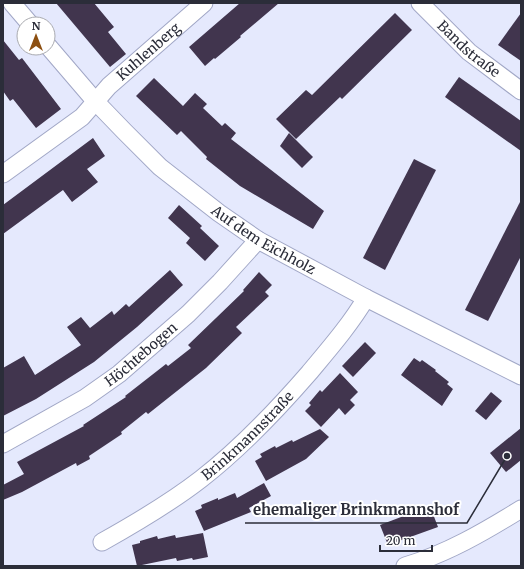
<svg xmlns="http://www.w3.org/2000/svg" width="524" height="569" viewBox="0 0 524 569" font-family="Merriweather,serif">
<style>
.building{fill:#41354e}
.lines{fill:none;stroke-linecap:round;stroke-linejoin:round}
.street-casing{stroke:#a1a7c6;stroke-width:19}
.street{stroke:#fff;stroke-width:17}
.labels{text-anchor:middle;stroke-width:4;stroke-linejoin:round;paint-order:stroke}
.street-label{font-size:14px;fill:#2b2d39;stroke:#fff}
.leader{fill:none;stroke:#2b2d39;stroke-width:1.5}
.callout-dot{fill:#2b2d39;stroke:#fff;stroke-width:1.5}
.callout-label{font-size:15px;text-anchor:middle;font-weight:bold;fill:#2b2d39;stroke:#fff;stroke-width:4;stroke-linejoin:round;paint-order:stroke}
</style>
<rect width="100%" height="100%" fill="#e5e9fd"/>
<!-- building -->
<g class="building">
<path d="M56,3H94L114,27L108,32L126,54L110,67Z"/>
<path d="M240,3H279L240,36L241,37L215,59L214,58L205,66L189,47Z"/>
<path d="M395,13L412,30L342,99L340,97L296,139L276,119L306,90L312,95Z"/>
<path d="M521,13V61L498,45Z"/>
<path d="M3,40L19,60L22,58L61,109L36,128L13,99L10,101L3,91Z"/>
<path d="M459,77L521,121V151L445,97Z"/>
<path d="M154,78L183,106L195,93L207,104L203,108L222,126L225,123L236,133L231,139L324,211L313,229L240,186L206,159L207,157L181,131L177,135L136,96Z"/>
<path d="M289,133L313,157L302,168L280,146Z"/>
<path d="M93,138L105,156L87,169L98,182L72,202L63,190L3,234V205Z"/>
<path d="M414,159L436,170L385,270L363,258Z"/>
<path d="M521,200V256L488,321L465,310Z"/>
<path d="M179,205L202,226L200,228L219,246L205,261L186,243L190,238L168,218Z"/>
<path d="M170,270L183,285L137,327L94,362L36,399L3,416V368L24,356L35,375L81,345L67,327L81,317L90,328L112,311L114,315L126,304L129,307Z"/>
<path d="M259,272L272,285L265,292L269,296L236,327L242,333L206,368L148,414L146,412L121,432L122,434L89,456L90,459L77,466L76,463L22,492L3,500V485L24,474L17,462L84,426L83,425L126,397L125,396L166,364L168,366L191,348L188,345L244,291L243,290Z"/>
<path d="M365,342L376,353L353,377L342,366Z"/>
<path d="M414,358L420,362L422,360L436,370L435,371L449,382L447,384L453,389L442,406L401,375Z"/>
<path d="M340,373L358,392L350,400L355,405L345,415L339,408L321,427L305,411L311,405L309,403L320,390L322,392Z"/>
<path d="M491,392L502,401L486,420L475,411Z"/>
<path d="M521,428V460L506,472L490,453Z"/>
<path d="M320,429L329,437L306,459L266,481L255,461L262,457L260,454L275,446L276,448L292,440L293,442Z"/>
<path d="M264,483L271,496L249,508L251,512L204,531L195,511L202,508L201,505L218,498V500L235,493L237,498Z"/>
<path d="M430,506L438,527L388,545L380,525Z"/>
<path d="M203,533L208,557L193,560L192,558L177,561L176,558L137,566L132,545L140,543V541L157,536L158,539L175,535L176,538Z"/>
</g>
<g class="lines">
<defs>
<g id="street">
<path d="M12,3L30,24"/>
<path id="s1" d="M420,3L469,52L521,91"/>
<path id="s2" d="M48,46L96,102L124,131L160,167L219,213L258,240L366,298L521,376"/>
<path id="s3" d="M3,174L82,117L109,86L204,3"/>
<path id="s4" d="M3,444L85,398L119,374L188,314L220,282L258,240"/>
<path id="s5" d="M102,542C136,523 170,503 201,479C241,448 276,411 309,373C329,349 350,325 366,298"/>
<path d="M405,566C446,554 484,532 521,509"/>
</g>
</defs>
<!-- street casing -->
<use href="#street" class="street-casing"/>
<!-- street -->
<use href="#street" class="street"/>
</g>
<g class="labels">
<!-- street labels -->
<g class="street-label">
<text dy="5" stroke="none"><textPath href="#s1" startOffset="67">Bandstraße</textPath></text>
<text dy="5" stroke="none"><textPath href="#s3" startOffset="191">Kuhlenberg</textPath></text>
<text dy="5" stroke="none"><textPath href="#s2" startOffset="292">Auf dem Eichholz</textPath></text>
<text dy="5" stroke="none"><textPath href="#s4" startOffset="165">Höchtebogen</textPath></text>
<text dy="5" stroke="none"><textPath href="#s5" startOffset="181">Brinkmannstraße</textPath></text>
</g>
</g>
<!-- callouts -->
<path class="leader" d="M507 456L467 523H245"/>
<circle class="callout-dot" cx="507" cy="456" r="4"/>
<g class="callout-label">
<text x="356" y="515">ehemaliger Brinkmannshof</text>
</g>
<!-- border -->
<rect width="524" height="569" fill="none" stroke="#2b2d39" stroke-width="8"/>
<!-- north arrow -->
<g transform="translate(36 36)"><circle r="19" fill="#ffffff" stroke="#aaabb0"/>
<path d="M0-3L7 15L0 10L-7 15Z" fill="#8c4f11"/>
<text y="-6" font-size="11" font-weight="bold" text-anchor="middle" fill="#2b2d39">N</text>
</g>
<!-- scale -->
<path d="M380 545v6h52v-6" fill="none" stroke="#2b2d39" stroke-width="2"/>
<text x="386" y="545" font-size="12" fill="#2b2d39" stroke="#ffffff" stroke-width="3" paint-order="stroke">20 m</text>
</svg>
